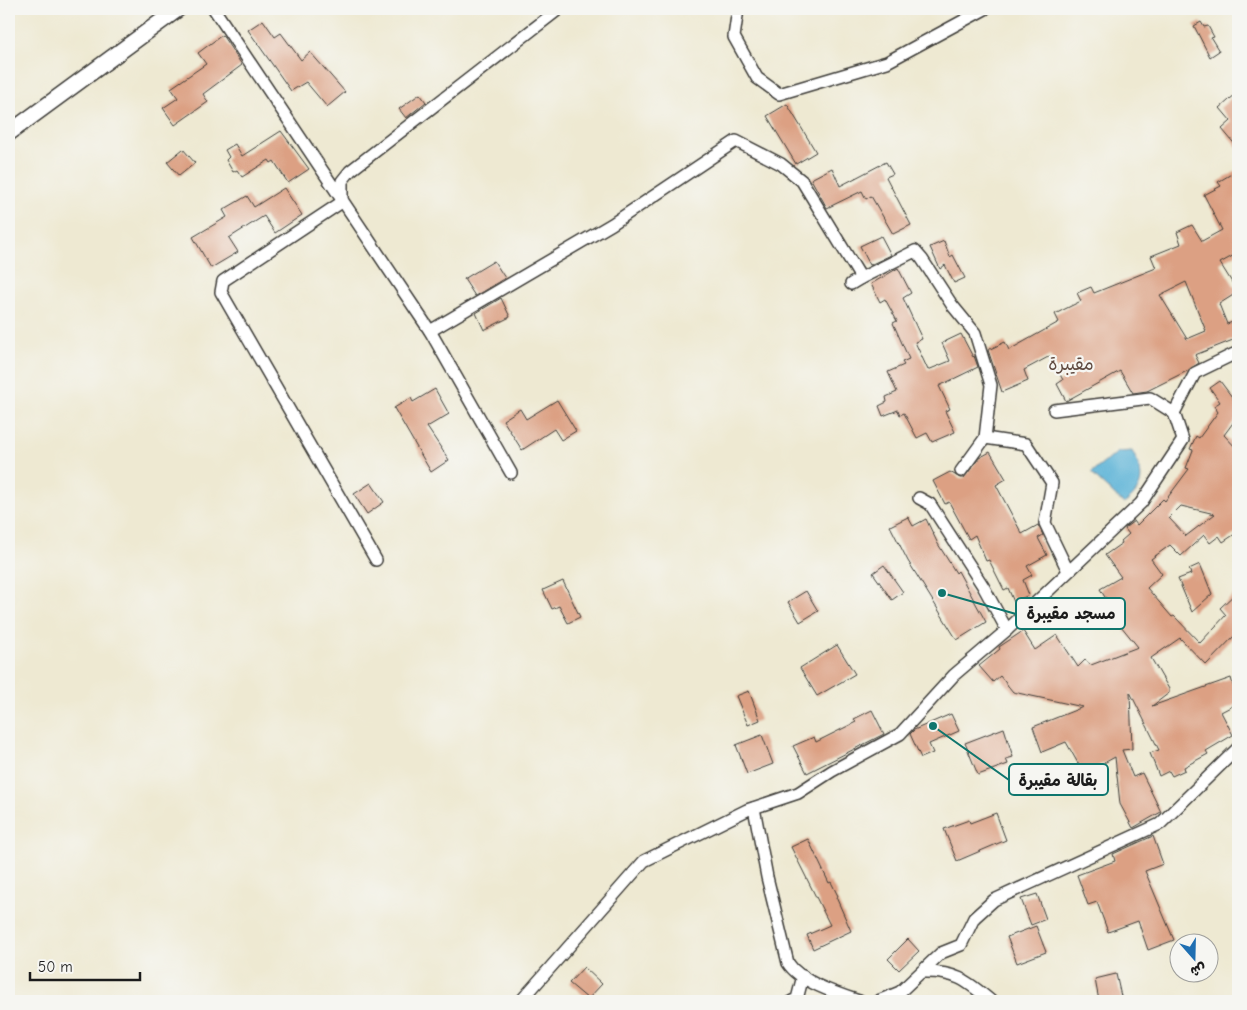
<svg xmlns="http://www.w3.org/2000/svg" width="1247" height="1010" viewBox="0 0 1247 1010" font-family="'Comic Neue','Playpen Sans Arabic',sans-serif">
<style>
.water{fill:#5ab2d7;stroke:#3b677a}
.building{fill:#dca083;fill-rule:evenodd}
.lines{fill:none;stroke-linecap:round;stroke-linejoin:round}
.minor-casing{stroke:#3c3b37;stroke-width:14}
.tertiary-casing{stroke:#3c3b37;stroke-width:18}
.minor{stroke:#fff;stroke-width:11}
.tertiary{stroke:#fff;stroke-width:15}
.labels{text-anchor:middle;stroke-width:4.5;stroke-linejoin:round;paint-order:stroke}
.quarter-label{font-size:18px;fill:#5f4a40;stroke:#f6f6f2}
.leader{fill:none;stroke:#0f766e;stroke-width:2}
.callout-dot{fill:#0f766e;stroke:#f6f6f2;stroke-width:2}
.callout{fill:#f6f6f2;stroke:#0f766e;stroke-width:2}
.callout-label{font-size:16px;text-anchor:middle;font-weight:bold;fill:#1c1c1c}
</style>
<rect width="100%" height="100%" fill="#f6f6f2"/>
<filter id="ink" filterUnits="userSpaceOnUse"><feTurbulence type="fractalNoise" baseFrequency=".02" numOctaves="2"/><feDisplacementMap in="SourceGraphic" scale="10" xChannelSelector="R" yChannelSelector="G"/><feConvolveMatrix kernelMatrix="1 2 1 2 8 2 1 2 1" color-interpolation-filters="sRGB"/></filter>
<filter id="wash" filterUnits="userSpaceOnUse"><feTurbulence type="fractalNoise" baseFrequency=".0096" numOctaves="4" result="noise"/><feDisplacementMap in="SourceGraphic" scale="20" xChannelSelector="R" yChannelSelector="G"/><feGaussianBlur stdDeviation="1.12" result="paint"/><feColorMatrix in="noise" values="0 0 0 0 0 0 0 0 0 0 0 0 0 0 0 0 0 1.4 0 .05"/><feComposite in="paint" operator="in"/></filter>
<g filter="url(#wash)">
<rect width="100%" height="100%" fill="#eee9d2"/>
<!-- water -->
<path class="water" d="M1132,451C1144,474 1146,487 1124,504L1091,473L1118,452Z"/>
<g id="blocks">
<!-- building -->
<g class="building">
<path d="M263,20L275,37L281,33L301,60L310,52L345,92L327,107L306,82L291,91L248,30Z"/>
<path d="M1201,22L1204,27L1208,26L1214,37L1211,38L1219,51L1210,57L1194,26Z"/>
<path d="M222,35L242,65L203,94L208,102L175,125L163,108L178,98L171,88L206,64L198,53Z"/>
<path d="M1238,92V148L1222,129L1231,121L1220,108Z"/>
<path d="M420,94L426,102L406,118L399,109Z"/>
<path d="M787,104L816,152L796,164L767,116Z"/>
<path d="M281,131L309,169L288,183L274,161L271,163L269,160L242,177L237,170L233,172L226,160L229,157L225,150L235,144L242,156Z"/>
<path d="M183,149L195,163L179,176L167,162Z"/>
<path d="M886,162L893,174L886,177L911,225L893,234L871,196L866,199L862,191L827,208L811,179L832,168L840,186Z"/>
<path d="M1238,170V253L1220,263L1238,292L1219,304L1227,324L1238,320V338L1195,355L1199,363L1187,371L1147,391L1133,393L1120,371L1066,401L1057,384L1063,380L1050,356L1024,370L1028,381L1002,392L988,350L1005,342L1009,350L1059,322L1055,314L1081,301L1077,293L1091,287L1094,293L1156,268L1151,256L1181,244L1177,232L1192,225L1202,241L1222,230L1204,195L1221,186L1218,182ZM1186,282L1206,331L1187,339L1160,295Z"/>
<path d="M284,188L302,215L275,233L264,216L229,238L238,252L211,268L193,237L227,217L223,210L247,196L254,207Z"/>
<path d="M881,236L891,255L870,265L860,246Z"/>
<path d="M944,241L950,257L953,255L965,278L954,283L945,265L940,269L930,247Z"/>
<path d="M494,261L505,278L475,296L464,279Z"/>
<path d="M898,268L911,293L903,298L922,339L915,342L928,370L950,361L942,343L961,334L973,357L974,356L978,367L939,386L950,409L945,411L955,432L932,442L927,433L917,438L904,413L900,415L898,410L883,416L879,406L887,402L886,397L897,392L888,372L904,365L902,362L909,359L893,323L897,321L885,299L880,302L871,284Z"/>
<path d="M501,298L510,317L484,330L476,313Z"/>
<path d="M1220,381L1238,405V416L1224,435L1238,450V532L1223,542L1219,536L1210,543L1204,535L1181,556L1170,545L1151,559L1162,574L1147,588L1172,617L1174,616L1200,643L1226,615L1220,608L1238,591V632L1206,665L1180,638L1151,658L1169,689V693L1152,706L1231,678L1238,703L1221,712L1233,735L1206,751L1208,754L1184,767L1185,770L1172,776L1169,771L1159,776L1150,753L1159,750L1130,692L1132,749L1122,750L1133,777L1142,773L1161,812L1133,828L1120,804L1115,757L1084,774L1066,742L1042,752L1033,727L1083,707L1013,692L1000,676L993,682L979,666L1000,649L999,647L1023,631L1035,650L1057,635L1078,667L1085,660L1091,665L1138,647L1104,605L1108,602L1100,589L1121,577L1105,555L1122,543L1121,541L1129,534L1125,529L1126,527L1134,521L1137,525L1163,499L1165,501L1189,469L1186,468L1193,450L1190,449L1196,436L1199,438L1218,412L1214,406L1220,402L1210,388ZM1181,506L1215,514L1186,536L1169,518Z"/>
<path d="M435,389L449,414L427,427L449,460L431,472L394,408L411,398L413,402Z"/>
<path d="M557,400L576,431L561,440L554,429L522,450L503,420L520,409L526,419Z"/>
<path d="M990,452L1006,479L996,485L1022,534L1038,525L1043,535L1038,538L1047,555L1027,566L1032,575L1023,580L1029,595L1014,602L1008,588L1004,590L989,560L986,561L975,535L969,539L949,502L945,504L933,481L950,472L960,478H964L979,458Z"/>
<path d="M371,483L384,502L367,514L354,494Z"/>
<path d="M908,517L913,526L926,519L938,544L956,573L958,571L986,622L957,640L908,561L890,526Z"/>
<path d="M1200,564L1212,594L1192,612L1178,579L1191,574L1189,569Z"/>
<path d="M884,565L903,592L892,600L873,573Z"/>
<path d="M563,581L580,617L568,623L559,606L552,609L543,590Z"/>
<path d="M806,591L818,611L800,622L788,602Z"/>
<path d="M837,645L855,674L817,696L800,668Z"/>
<path d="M749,691L760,720L748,725L736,696Z"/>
<path d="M872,710L884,734L807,773L793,746L814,737L816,742L856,722L854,719Z"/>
<path d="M951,714L959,731L929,744L933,753L921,758L910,734L914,730Z"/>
<path d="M1004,728L1013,757L1006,759L1008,764L978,775L965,743Z"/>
<path d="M762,735L773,764L747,774L736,745Z"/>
<path d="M996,813L1006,840L957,861L944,829L969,820L970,823Z"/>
<path d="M1153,836L1163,864L1145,871L1174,940L1148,950L1138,921L1108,932L1097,902L1088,905L1077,875L1115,861L1113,854Z"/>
<path d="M808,839L829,883L831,882L838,896L836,897L851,931L813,949L807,935L830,925L791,847Z"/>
<path d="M1037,894L1046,919L1031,925L1021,899Z"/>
<path d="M1036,926L1046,952L1017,963L1007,937Z"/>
<path d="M908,939L919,951L899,970L888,959Z"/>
<path d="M584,967L602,984L588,999L569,983Z"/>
<path d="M1116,974L1122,1001H1099L1095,979Z"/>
</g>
</g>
</g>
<g filter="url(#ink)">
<use href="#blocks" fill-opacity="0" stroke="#3c3b37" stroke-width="1"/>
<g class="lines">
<defs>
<g id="minor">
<path d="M214,9L430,331L511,473"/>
<path d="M738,9L734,37L757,78L779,94L887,62L985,9"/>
<path d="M861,278L915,251L922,259L952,305L975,333L991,385L985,438L961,471"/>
<path d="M430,331L612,224L736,141L781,164L802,181L861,278L851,284"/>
<path d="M1054,410L1150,398L1174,413L1195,373L1234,354H1238"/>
<path d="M985,438L1026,444L1052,483L1045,523L1068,571"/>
<path d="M919,498L930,504L983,586L1007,630"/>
<path d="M376,560L221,292L223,281L342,202V181L350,171L559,9"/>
<path d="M754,808L767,877L788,963C800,982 838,994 859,1001"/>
<path d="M922,972C955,971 966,980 991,1001"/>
<path d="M521,1001L644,861L747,810L798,793L832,771L900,734L954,675L1007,630L1141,503L1183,440L1174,413"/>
<path d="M792,1001L797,999L803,976"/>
<path d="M878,1001L900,992L941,953L961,945L974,918L994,900L1160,824L1238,748"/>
</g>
<path id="tertiary" d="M9,133L178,9"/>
</defs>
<!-- minor casing -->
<use href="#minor" class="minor-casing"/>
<!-- tertiary casing -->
<use href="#tertiary" class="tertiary-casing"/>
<!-- minor -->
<use href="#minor" class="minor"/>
<!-- tertiary -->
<use href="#tertiary" class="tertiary"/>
</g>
</g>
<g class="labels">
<!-- quarter labels -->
<g class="quarter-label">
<text x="1071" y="370">مقيبرة</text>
</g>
</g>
<!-- callouts -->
<path class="leader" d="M942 593L1016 614M933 726L1009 780"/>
<g class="callout-dot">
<circle cx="942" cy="593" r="5"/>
<circle cx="933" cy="726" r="5"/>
</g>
<g class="callout">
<rect x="1016" y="598" width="109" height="31" rx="5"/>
<rect x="1009" y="764" width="99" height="31" rx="5"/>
</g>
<g class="callout-label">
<text x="1071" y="619">مسجد مقيبرة</text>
<text x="1058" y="786">بقالة مقيبرة</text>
</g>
<!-- margin -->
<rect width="1247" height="1010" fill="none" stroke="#f6f6f2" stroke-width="30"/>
<!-- north arrow -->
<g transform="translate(1194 958) rotate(160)"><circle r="24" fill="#f6f6f2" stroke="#9f9f9c"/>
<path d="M0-4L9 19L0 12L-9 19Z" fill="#1f6fb2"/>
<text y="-8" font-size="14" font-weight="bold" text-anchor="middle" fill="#1c1c1c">ش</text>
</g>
<!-- scale -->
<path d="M30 972v8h110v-8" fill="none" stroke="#1c1c1c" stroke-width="2.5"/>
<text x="38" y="972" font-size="15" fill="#1c1c1c" stroke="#f6f6f2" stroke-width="4" paint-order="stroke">50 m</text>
</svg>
